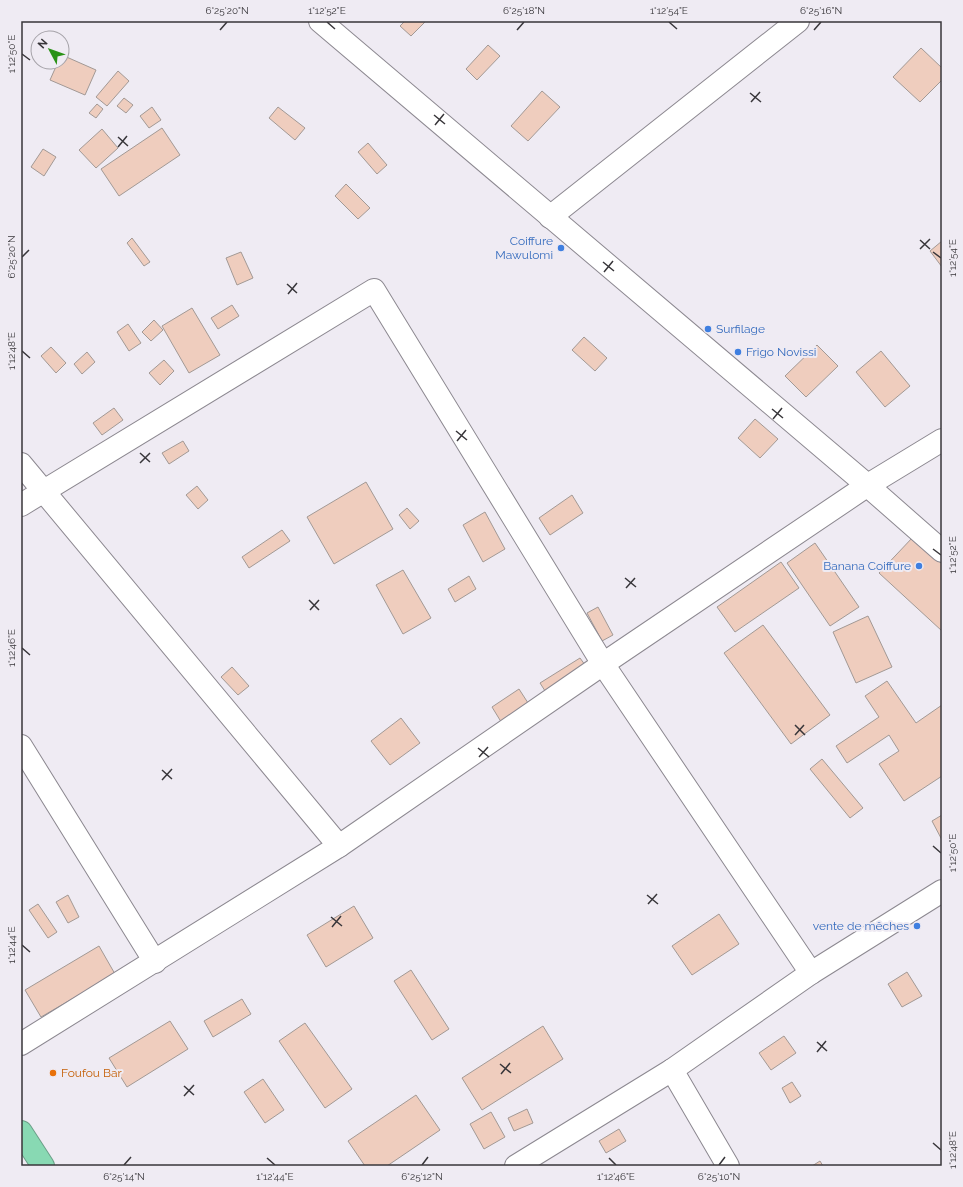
<svg xmlns="http://www.w3.org/2000/svg" width="963" height="1187" viewBox="0 0 963 1187" font-family="Raleway,sans-serif">
<style>
.building{fill:#efcdbe;stroke:#a29995}
.lines{fill:none;stroke-linecap:round;stroke-linejoin:round}
.minor-casing{stroke:#8c8890;stroke-width:24}
.highway-casing{stroke:#6ca089;stroke-width:24}
.minor{stroke:#fff;stroke-width:22}
.highway{stroke:#88d9b3;stroke-width:22}
.ticks{fill:none;stroke:#38363a;stroke-width:1.5}
.shop-dot{fill:#3f7fe0;stroke:#efebf3;stroke-width:1.5}
.food-dot{fill:#e8710a;stroke:#efebf3;stroke-width:1.5}
.labels{text-anchor:middle;stroke-width:4;stroke-linejoin:round;paint-order:stroke}
.shop-label{font-size:12px;fill:#366cbe;stroke:#efebf3;text-anchor:end}
.food-label{font-size:12px;fill:#c56008;stroke:#efebf3;text-anchor:start}
.neatline{fill:none;stroke:#38363a;stroke-width:1.5}
.ticks-label{font-size:10px;text-anchor:middle;fill:#38363a}
</style>
<rect width="100%" height="100%" fill="#efebf3"/>
<!-- building -->
<g class="building">
<path d="M405,21H426L411,36L400,26Z"/>
<path d="M488,45L500,56L477,80L466,69Z"/>
<path d="M921,48L942,68V80L920,102L893,77Z"/>
<path d="M62,55L96,70L85,95L50,80L58,62H62Z"/>
<path d="M118,71L129,81L107,106L96,97Z"/>
<path d="M542,91L560,107L528,141L511,126Z"/>
<path d="M124,98L133,105L126,113L117,106Z"/>
<path d="M97,104L103,109L96,118L89,113Z"/>
<path d="M152,107L161,120L149,128L140,116Z"/>
<path d="M278,107L305,128L295,140L269,118Z"/>
<path d="M162,128L180,155L119,196L101,169Z"/>
<path d="M102,129L118,148L96,168L79,150Z"/>
<path d="M368,143L387,165L377,174L358,152Z"/>
<path d="M43,149L56,157L44,176L31,167Z"/>
<path d="M346,184L370,208L358,219L335,196Z"/>
<path d="M132,238L150,262L144,266L127,243Z"/>
<path d="M942,241V267L930,251Z"/>
<path d="M241,252L253,278L237,285L226,258Z"/>
<path d="M232,305L239,316L218,329L211,318Z"/>
<path d="M192,308L220,355L189,373L162,326Z"/>
<path d="M154,320L163,330L151,341L142,332Z"/>
<path d="M128,324L141,343L129,351L117,332Z"/>
<path d="M584,337L607,358L595,371L572,350Z"/>
<path d="M817,345L838,366L806,397L785,376Z"/>
<path d="M51,347L66,363L56,373L41,356Z"/>
<path d="M881,351L910,386L885,407L856,372Z"/>
<path d="M87,352L95,362L82,374L74,364Z"/>
<path d="M164,360L174,371L160,385L149,373Z"/>
<path d="M114,408L123,420L102,435L93,423Z"/>
<path d="M755,419L778,439L760,458L738,438Z"/>
<path d="M183,441L189,451L169,464L162,453Z"/>
<path d="M366,482L393,529L334,564L307,517Z"/>
<path d="M197,486L208,500L198,509L186,495Z"/>
<path d="M572,495L583,513L550,535L539,518Z"/>
<path d="M407,508L419,521L410,529L399,515Z"/>
<path d="M485,512L505,549L483,562L463,525Z"/>
<path d="M282,530L290,541L249,568L242,557Z"/>
<path d="M913,537L942,564V631L879,573Z"/>
<path d="M815,543L859,607L830,626L787,563Z"/>
<path d="M781,562L799,588L735,632L717,607Z"/>
<path d="M403,570L431,618L403,634L376,585Z"/>
<path d="M469,576L476,589L455,602L448,589Z"/>
<path d="M598,607L613,635L602,641L587,613Z"/>
<path d="M868,616L892,667L856,683L833,632Z"/>
<path d="M763,625L830,715L791,744L724,653Z"/>
<path d="M580,658L588,669L547,694L540,683Z"/>
<path d="M232,667L249,686L238,695L221,677Z"/>
<path d="M887,681L916,723L942,705V776L904,801L879,764L899,751L889,735L847,763L836,746L879,717L865,696Z"/>
<path d="M519,689L530,706L503,725L492,707Z"/>
<path d="M401,718L420,743L390,765L371,741Z"/>
<path d="M822,759L863,808L850,818L810,769Z"/>
<path d="M942,815V840L932,821Z"/>
<path d="M68,895L79,917L68,923L56,902Z"/>
<path d="M38,904L57,932L48,938L29,910Z"/>
<path d="M354,906L373,938L326,967L307,935Z"/>
<path d="M719,914L739,944L692,975L672,946Z"/>
<path d="M99,946L115,974L41,1017L25,990Z"/>
<path d="M411,970L449,1029L432,1040L394,981Z"/>
<path d="M907,972L922,996L902,1007L888,984Z"/>
<path d="M242,999L251,1014L213,1037L204,1021Z"/>
<path d="M170,1021L188,1049L127,1087L109,1058Z"/>
<path d="M305,1023L352,1089L325,1108L279,1041Z"/>
<path d="M543,1026L563,1059L482,1110L462,1078Z"/>
<path d="M784,1036L796,1053L771,1070L759,1053Z"/>
<path d="M263,1079L284,1110L265,1123L244,1092Z"/>
<path d="M792,1082L801,1096L790,1103L782,1088Z"/>
<path d="M416,1095L440,1130L387,1166H365L348,1141Z"/>
<path d="M527,1109L533,1123L514,1131L508,1118Z"/>
<path d="M491,1112L505,1137L484,1149L470,1124Z"/>
<path d="M619,1129L626,1141L606,1153L599,1141Z"/>
<path d="M820,1161L823,1166H812Z"/>
</g>
<g class="lines">
<defs>
<g id="minor">
<path d="M320,21L860,479L942,551"/>
<path d="M550,217L798,21"/>
<path d="M21,464L339,846"/>
<path d="M21,505L374,290L603,664L811,973"/>
<path d="M21,746L155,962"/>
<path d="M21,1044L339,846L603,664L868,485L942,440"/>
<path d="M672,1070L728,1166"/>
<path d="M516,1166L672,1070L811,973L942,891"/>
</g>
<path id="highway" d="M21,1132L43,1166"/>
</defs>
<!-- minor casing -->
<use href="#minor" class="minor-casing"/>
<!-- highway casing -->
<use href="#highway" class="highway-casing"/>
<!-- minor -->
<use href="#minor" class="minor"/>
<!-- highway -->
<use href="#highway" class="highway"/>
</g>
<!-- ticks -->
<path class="ticks" d="M327,22L335,29M669,22L677,29M220,30L227,22M517,30L524,22M814,30L821,22M22,54L30,60M750,93L761,102M751,102L760,92M434,115L445,124M435,125L444,114M118,137L128,146M118,147L127,136M920,240L930,249M920,249L930,239M933,252L941,258M22,257L29,250M603,262L614,271M604,272L613,261M287,284L297,293M288,294L297,283M22,351L30,358M772,409L783,418M773,419L782,408M456,431L467,440M457,441L466,430M140,453L150,462M140,463L150,453M933,549L941,555M625,578L636,587M626,588L635,578M309,600L319,610M310,610L319,600M22,648L30,655M795,725L805,735M795,735L804,725M478,748L489,757M479,757L488,747M162,770L172,779M162,780L172,769M933,846L941,853M647,895L658,904M648,904L657,894M331,917L342,926M332,927L341,916M22,945L30,952M817,1042L827,1051M817,1052L826,1041M500,1064L511,1073M501,1074L510,1063M184,1086L194,1095M184,1096L194,1085M933,1143L941,1150M267,1158L275,1165M609,1158L616,1165M124,1165L131,1157M422,1165L428,1157M719,1165L725,1157"/>
<!-- markers -->
<g class="shop-dot">
<circle cx="561" cy="248" r="4"/>
<circle cx="708" cy="329" r="4"/>
<circle cx="738" cy="352" r="4"/>
<circle cx="919" cy="566" r="4"/>
<circle cx="917" cy="926" r="4"/>
</g>
<circle class="food-dot" cx="53" cy="1073" r="4"/>
<g class="labels">
<!-- shop labels -->
<g class="shop-label">
<text x="553" y="245">Coiffure<tspan x="553" dy="14">Mawulomi</tspan></text>
<text x="716" y="333" text-anchor="start">Surfilage</text>
<text x="746" y="356" text-anchor="start">Frigo Novissi</text>
<text x="911" y="570">Banana Coiffure</text>
<text x="909" y="930">vente de mêches</text>
</g>
<!-- food labels -->
<g class="food-label">
<text x="61" y="1077">Foufou Bar</text>
</g>
</g>
<!-- border -->
<rect width="963" height="1187" fill="none" stroke="#efebf3" stroke-width="44"/>
<!-- north arrow -->
<g transform="translate(50 50) rotate(311)"><circle r="19" fill="#efebf3" stroke="#a6a3a9"/>
<path d="M0-3L7 15L0 10L-7 15Z" fill="#2a9217"/>
<text y="-6" font-size="11" font-weight="bold" text-anchor="middle" fill="#38363a">N</text>
</g>
<rect x="22" y="22" width="919" height="1143" class="neatline"/>
<g class="ticks-label">
<text x="227" y="14">6°25'20"N</text>
<text x="327" y="14">1°12'52"E</text>
<text x="524" y="14">6°25'18"N</text>
<text x="669" y="14">1°12'54"E</text>
<text x="821" y="14">6°25'16"N</text>
<text transform="translate(11 54) rotate(-90)" y="4">1°12'50"E</text>
<text transform="translate(11 257) rotate(-90)" y="4">6°25'20"N</text>
<text transform="translate(952 258) rotate(-90)" y="4">1°12'54"E</text>
<text transform="translate(11 351) rotate(-90)" y="4">1°12'48"E</text>
<text transform="translate(952 555) rotate(-90)" y="4">1°12'52"E</text>
<text transform="translate(11 648) rotate(-90)" y="4">1°12'46"E</text>
<text transform="translate(952 853) rotate(-90)" y="4">1°12'50"E</text>
<text transform="translate(11 945) rotate(-90)" y="4">1°12'44"E</text>
<text transform="translate(952 1150) rotate(-90)" y="4">1°12'48"E</text>
<text x="124" y="1180">6°25'14"N</text>
<text x="275" y="1180">1°12'44"E</text>
<text x="422" y="1180">6°25'12"N</text>
<text x="616" y="1180">1°12'46"E</text>
<text x="719" y="1180">6°25'10"N</text>
</g>
</svg>
